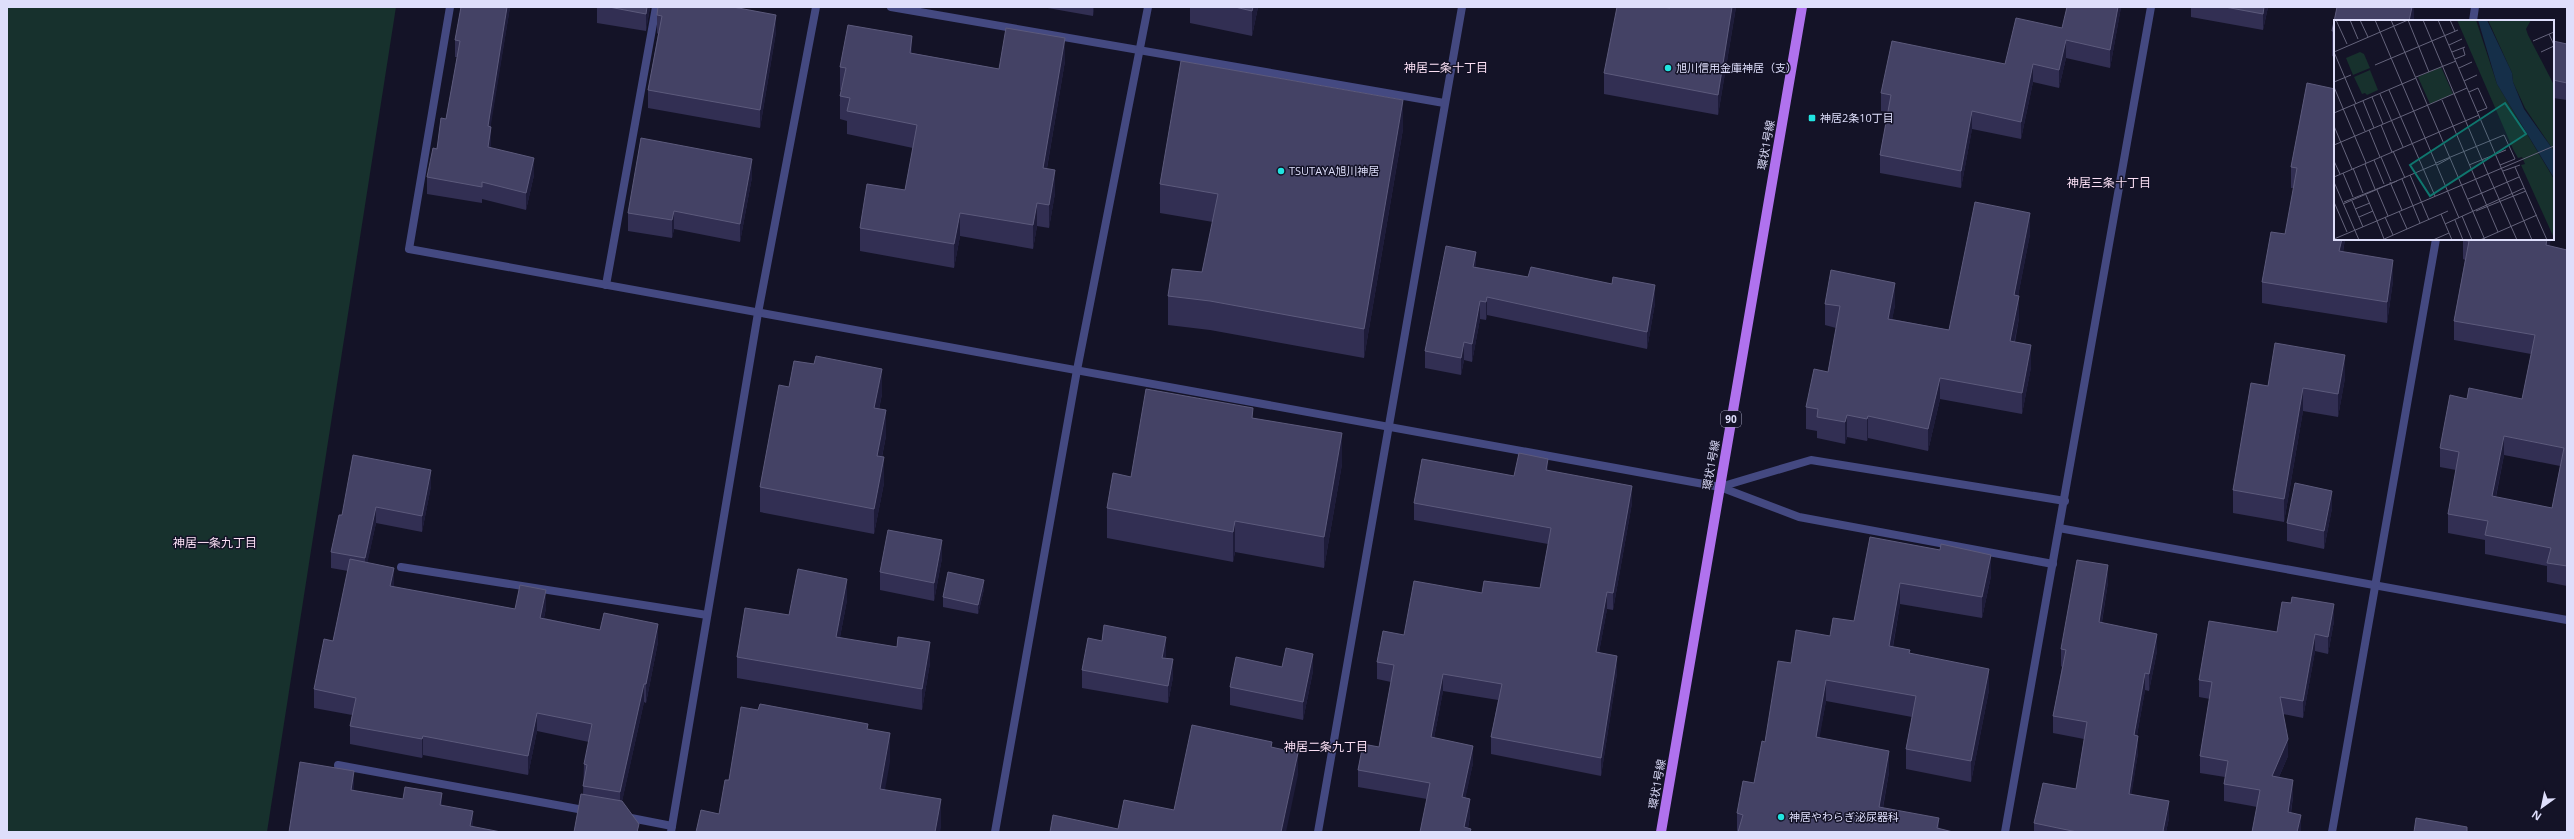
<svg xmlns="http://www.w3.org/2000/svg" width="2574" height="839" viewBox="0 0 2574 839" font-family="'Open Sans','Noto Sans JP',sans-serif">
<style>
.green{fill:#17312d}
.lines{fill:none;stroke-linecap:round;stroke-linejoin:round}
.lane{stroke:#444981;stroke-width:8}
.street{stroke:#444981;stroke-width:8}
.primary{stroke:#b072ee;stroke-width:10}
.wall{fill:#322f53;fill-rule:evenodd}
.shaded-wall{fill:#1e1c3a}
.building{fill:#444265;stroke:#5c5a7c;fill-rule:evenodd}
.poi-dot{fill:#21e4e0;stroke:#141327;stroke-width:1.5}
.labels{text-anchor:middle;stroke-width:3;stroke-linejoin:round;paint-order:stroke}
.shield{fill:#141327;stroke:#a1a1bb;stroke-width:1}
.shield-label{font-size:10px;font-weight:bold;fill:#dedefb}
.poi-label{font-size:11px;fill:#dedefb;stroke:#141327;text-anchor:start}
.street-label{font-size:11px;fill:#dedefb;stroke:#141327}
.neighbourhood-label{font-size:12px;fill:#fbe0f5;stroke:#141327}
.inset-road{fill:none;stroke:#65647c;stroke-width:1}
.view{fill:#0f766e;fill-opacity:0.15;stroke:#0f766e;stroke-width:2}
.inset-edge{fill:none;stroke:#dedefb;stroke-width:2}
</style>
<rect width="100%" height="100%" fill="#141327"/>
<!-- green -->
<path class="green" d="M7,7H396L267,832H7Z"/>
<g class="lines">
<!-- lane -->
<g class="lane">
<path d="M606,285L656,7"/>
<path d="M401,567L707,615"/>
<path d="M338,765L589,811"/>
<path d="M626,817L672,826"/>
</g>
<!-- street -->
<g class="street">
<path d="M450,7L409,249L1720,487L1799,517L2053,564"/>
<path d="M891,7L1444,103"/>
<path d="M2473,21L2475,7"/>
<path d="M1720,487L1811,460L2065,501"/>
<path d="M2059,528L2567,620"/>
<path d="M671,832L758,313L816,7"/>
<path d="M995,832L1077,370L1148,7"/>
<path d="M1318,832L1462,7"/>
<path d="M2005,832L2151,7"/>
<path d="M2332,832L2436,239"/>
</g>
<!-- primary -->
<path class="primary" d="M1661,832L1802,7"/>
</g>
<!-- wall -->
<g class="wall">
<path d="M461,7H510L490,127L491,144L490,147L534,175L526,210L482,199V203L427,194V177L446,119L457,57H455V40Z"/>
<path d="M597,7H650L646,31L597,23Z"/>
<path d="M1042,7H1094L1093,16Z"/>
<path d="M1190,7H1258L1252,36L1190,23Z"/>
<path d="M1670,7H1736L1718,115L1604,94V73L1670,8Z"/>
<path d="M2067,7H2121L2110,68L2066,58L2059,88L2033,82L2021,139L1972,129L1961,188L1880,173V155L1888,112L1881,111V93L2005,64L2062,28Z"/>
<path d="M2191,7H2268L2263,30L2191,17Z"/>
<path d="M2337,7H2414V21H2335V57L2332,56V31Z"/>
<path d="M657,15L776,32L760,128L648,108V90L658,34L657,33Z"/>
<path d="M2553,38L2554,42L2567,44V100L2553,98Z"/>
<path d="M912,53L999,69L1065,61L1047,168L1055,193L1049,228L1037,226L1033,249L960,236L954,268L860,251V228L905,190L913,148L847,134V121L840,119V96L841,90H840V67Z"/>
<path d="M2307,83L2335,239H2345L2343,252L2393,281L2387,323L2262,303V282L2285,234L2294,188H2291V167Z"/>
<path d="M1403,129L1364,358L1210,330L1168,325V296L1202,272L1213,222L1160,213V184Z"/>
<path d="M752,177L740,242L674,229L672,238L628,231V213Z"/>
<path d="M2030,234L2018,296L2019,318L2015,342L2031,367L2022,414L1940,399L1928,451L1868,438L1867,441L1847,437L1845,444L1817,438V431L1806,429V407L1828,372L1836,328L1825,325V304L1895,305L1892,319L1949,330Z"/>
<path d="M2463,239H2551L2549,246L2567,250V586L2547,582V566L2485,554V540L2448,533V514L2456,470L2440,467V448L2467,399H2522L2531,354L2454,340V321L2465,260L2463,259ZM2504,455L2560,466L2552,508L2496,497Z"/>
<path d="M1476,267L1655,303L1647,349L1487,315L1486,320L1480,319L1472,362L1464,360L1461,375L1425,368V351Z"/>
<path d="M2345,378L2338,417L2303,411L2284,522L2233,513V490L2268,386Z"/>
<path d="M789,387L882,394L879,409L886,436L882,457L884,483L874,534L760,512V487Z"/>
<path d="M1253,418L1342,464L1324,568L1235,552L1233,562L1107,538V508L1131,477Z"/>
<path d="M1548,470L1632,503L1613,610L1607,609L1599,652L1617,673L1601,776L1491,754V737L1498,700L1443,691L1434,738L1473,763L1465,798L1470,816L1468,828L1471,832L1427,799L1358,787V770L1379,747L1391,682L1377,679V662L1404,635L1482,593L1540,588L1548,544L1414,520V503L1514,476Z"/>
<path d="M431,486L422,532L376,523L367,563L393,587L515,609L546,608L544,618L658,642L646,703L644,702L622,801L639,832L583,794L584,764L589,742L537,731L528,775L423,755L422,758L350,744V726L352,715L314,708V689L333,641L348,571L331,568V552L342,515Z"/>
<path d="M2332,508L2324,549L2287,541V523Z"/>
<path d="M1940,550L1991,576L1982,618L1900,604L1893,647L1910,653L1989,690L1971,782L1906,769V749L1912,717L1826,701L1819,737L1889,772L1883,808L1939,829L1953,832H1737V813L1754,783L1765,742L1791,663L1830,636L1854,621Z"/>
<path d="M942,558L934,601L880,590V572Z"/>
<path d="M2108,582L2102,622L2157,651L2149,691L2145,690L2137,735L2138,753L2131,794L2169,818L2166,832H2167H2034V823L2076,789L2084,739L2053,733V716L2062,667L2061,666V649Z"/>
<path d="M984,589L978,614L943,607V597Z"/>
<path d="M847,600L840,637L930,663L922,710L737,678V657Z"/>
<path d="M2334,621L2328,654L2315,651L2303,718L2283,714L2288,756L2279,777L2293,797L2291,813L2224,801V784L2225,777L2200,773V756L2210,699L2199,697V680L2277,632Z"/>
<path d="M1166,654L1165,658L1173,677L1168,703L1082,688V670Z"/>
<path d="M1282,667L1313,671L1303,720L1230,705V687Z"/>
</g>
<!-- shaded-wall -->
<g class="shaded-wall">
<path d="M507,7H510L488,143V126Z"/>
<path d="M647,7H650L646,31V14Z"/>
<path d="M1093,7H1094L1093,16Z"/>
<path d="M1253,7H1258L1252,36V11Z"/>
<path d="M1732,7H1736L1718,115V95Z"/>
<path d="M2118,7H2121L2110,68V50Z"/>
<path d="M2264,7H2268L2263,30V14Z"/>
<path d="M2412,7H2414V21H2409Z"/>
<path d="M776,15V32L760,128V110Z"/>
<path d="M912,36V60L910,53Z"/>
<path d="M1065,38V61L1043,191V168Z"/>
<path d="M2066,40V58L2059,88V70Z"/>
<path d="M2033,64V82L2021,139V122Z"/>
<path d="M1403,100V129L1364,358V329Z"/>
<path d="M1972,111V129L1961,188V171Z"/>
<path d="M491,127V144L488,163V147Z"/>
<path d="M534,158V175L526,210V193Z"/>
<path d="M752,159V177L740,242V224Z"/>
<path d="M1055,170V193L1049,228V205Z"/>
<path d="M1037,203V226L1033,249V225Z"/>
<path d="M674,211V229L672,238V220Z"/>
<path d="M960,213V236L954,268V244Z"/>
<path d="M2030,213V234L2014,317V295Z"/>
<path d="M2342,239H2345L2339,272V251Z"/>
<path d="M2547,239H2551L2546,264V245Z"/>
<path d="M1476,252V270L1473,267Z"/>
<path d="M2393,260V281L2387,323V302Z"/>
<path d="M1895,283V305L1888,341V319Z"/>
<path d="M1655,285V303L1647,349V332Z"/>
<path d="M2019,296V318L2010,363V341Z"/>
<path d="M1487,297V315L1486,320V302Z"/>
<path d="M1480,301V319L1472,362V344Z"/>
<path d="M1464,342V360L1461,375V358Z"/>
<path d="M2031,345V367L2022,414V393Z"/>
<path d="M2345,355V378L2338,417V394Z"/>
<path d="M882,369V394L874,433V408Z"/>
<path d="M1940,378V399L1928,451V429Z"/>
<path d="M2303,388V411L2284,522V499Z"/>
<path d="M886,410V436L877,481V456Z"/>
<path d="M1847,415V437L1845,444V422Z"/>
<path d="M1868,416V438L1867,441V419Z"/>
<path d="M1342,433V464L1324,568V537Z"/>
<path d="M2504,436V455L2492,515V496Z"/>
<path d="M884,457V483L874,534V509Z"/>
<path d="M1548,459V476L1546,470Z"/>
<path d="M431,470V486L422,532V516Z"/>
<path d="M1632,486V503L1613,610V593Z"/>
<path d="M2332,491V508L2324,549V531Z"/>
<path d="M376,507V523L365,574V558Z"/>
<path d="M1235,521V552L1233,562V532Z"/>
<path d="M942,540V558L934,601V583Z"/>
<path d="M1991,555V576L1982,618V597Z"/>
<path d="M2108,565V582L2099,639V622Z"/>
<path d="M394,568V587L390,605V586Z"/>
<path d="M847,579V600L836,658V637Z"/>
<path d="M984,580V589L978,614V605Z"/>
<path d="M1900,583V604L1889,667V646Z"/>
<path d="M546,590V608L540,636V618Z"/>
<path d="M1607,592V609L1596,669V652Z"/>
<path d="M2334,604V621L2328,654V637Z"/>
<path d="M658,624V642L646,703V684Z"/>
<path d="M2157,634V651L2149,691V674Z"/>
<path d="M2315,634V651L2303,718V701Z"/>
<path d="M1166,637V654L1162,676V658Z"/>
<path d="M930,642V663L922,710V689Z"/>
<path d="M1313,654V671L1303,720V702Z"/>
<path d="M1617,656V673L1601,776V758Z"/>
<path d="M1173,659V677L1168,703V686Z"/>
<path d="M1989,669V690L1971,782V761Z"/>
<path d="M2145,673V690L2134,752V735Z"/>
<path d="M1443,674V691L1431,754V737Z"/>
<path d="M1826,680V701L1816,758V737Z"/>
<path d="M644,684V702L620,811V792Z"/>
<path d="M537,713V731L528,775V756Z"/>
<path d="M890,733V762L880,818V789Z"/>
<path d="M423,736V755L422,758V739Z"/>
<path d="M2138,736V753L2129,811V794Z"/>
<path d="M2288,739V756L2272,793V776Z"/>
<path d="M1473,746V763L1462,814V797Z"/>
<path d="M1889,751V772L1879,828V807Z"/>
<path d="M1298,753V775L1286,832H1281Z"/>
<path d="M354,771V792L351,790Z"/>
<path d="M2293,780V797L2288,829V812Z"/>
<path d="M442,793V814L440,805Z"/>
<path d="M941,799V828L940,832H935Z"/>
<path d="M1470,799V816L1467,832L1464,827Z"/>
<path d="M2169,801V818L2166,832H2163Z"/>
<path d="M473,811V832L470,826Z"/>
<path d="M2301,815V832H2297Z"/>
<path d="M1939,818V832L1937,828Z"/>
</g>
<!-- building -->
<g class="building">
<path d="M461,7H507L488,126L491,127L488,147L534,158L526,193L482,182V187L427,177L433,148L437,149L441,118L446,119L460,41L455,40Z"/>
<path d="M609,7H647L646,14Z"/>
<path d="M658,7H733L776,15L760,110L648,90L662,16L657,15Z"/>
<path d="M1235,7H1253L1252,11Z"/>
<path d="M1617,7H1662L1670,8V7H1732L1718,95L1604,73Z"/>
<path d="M2067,7H2118L2110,50L2066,40L2059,70L2033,64L2021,122L1972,111L1961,171L1880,155L1891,95L1881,93L1892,41L2005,64L2016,18L2062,28Z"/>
<path d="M2225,7H2264L2263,14Z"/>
<path d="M2337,7H2412L2409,21H2335V31H2332Z"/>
<path d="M848,25L912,36L910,53L999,69L1006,28L1065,38L1043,168L1055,170L1049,205L1037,203L1033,225L960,213L954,244L860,228L867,184L905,190L917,125L847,111L850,98L840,96L846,68L840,67Z"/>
<path d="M2553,38H2554L2553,41L2567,44V83L2553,80Z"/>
<path d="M1181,61L1403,100L1364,329L1210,301L1168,296L1172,269L1202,272L1218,194L1160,184Z"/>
<path d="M2307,83L2335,89V239H2342L2339,251L2393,260L2387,302L2262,282L2271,232L2285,234L2297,168L2291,167Z"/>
<path d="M641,138L752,159L740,224L674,211L672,220L628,213Z"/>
<path d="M1975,202L2030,213L2014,295L2019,296L2010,341L2031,345L2022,393L1940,378L1928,429L1868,416L1867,419L1847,415L1845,422L1817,417L1818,409L1806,407L1814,369L1828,372L1840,306L1825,304L1831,270L1895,283L1888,319L1949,330Z"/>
<path d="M2463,239H2547L2546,245L2567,250V566L2547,563L2551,548L2485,535L2488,521L2448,514L2459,452L2440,448L2450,395L2467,399L2469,388L2522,399L2535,335L2454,321L2469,241L2463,240ZM2504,436L2564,448L2552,508L2492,496Z"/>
<path d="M1446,246L1476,252L1473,267L1528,277L1531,267L1612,284L1613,277L1655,285L1647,332L1487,297L1486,302L1480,301L1472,344L1464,342L1461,358L1425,351Z"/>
<path d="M2275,343L2345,355L2338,394L2303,388L2284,499L2233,490L2251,383L2268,386Z"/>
<path d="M816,356L882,369L874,408L886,410L877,456L884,457L874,509L760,487L779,385L789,387L794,361L814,364Z"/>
<path d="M1146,389L1253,408L1252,418L1342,433L1324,537L1235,521L1233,532L1107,508L1113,473L1131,477Z"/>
<path d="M1519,453L1548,459L1546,470L1632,486L1613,593L1607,592L1596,652L1617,656L1601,758L1491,737L1502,684L1443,674L1431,737L1473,746L1462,797L1470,799L1464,827L1471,829L1470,832H1420L1430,783L1358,770L1363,744L1379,747L1394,665L1377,662L1383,631L1404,635L1414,581L1482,593L1484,581L1540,588L1551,528L1414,503L1422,459L1514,476Z"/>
<path d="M353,455L431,470L422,516L376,507L365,558L331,552L339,515H342Z"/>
<path d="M2295,483L2332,491L2324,531L2287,523Z"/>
<path d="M888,530L942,540L934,583L880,572Z"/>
<path d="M1870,537L1940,550L1941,544L1991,555L1982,597L1900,583L1889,646L1910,650L1909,653L1989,669L1971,761L1906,749L1916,696L1826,680L1816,737L1889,751L1879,807L1939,818L1937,828L1953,832H1738L1743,815L1737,813L1743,781L1754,783L1762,741L1765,742L1778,661L1791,663L1796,630L1830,636L1833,618L1854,621Z"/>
<path d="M350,559L394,568L390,586L515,609L520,585L546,590L540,618L600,630L604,613L658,624L646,684H644L620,792L583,786L587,765L584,764L592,724L537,713L528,756L423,736L422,739L350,726L356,698L314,689L324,639L333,641Z"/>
<path d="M2077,560L2108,565L2099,622L2157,634L2149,674L2145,673L2134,735L2138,736L2129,794L2169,801L2163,831L2167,832H2077L2034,823L2043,783L2076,789L2087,722L2053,716L2066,650L2061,649Z"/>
<path d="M798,569L847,579L836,637L897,647L898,637L930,642L922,689L737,657L745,608L789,615Z"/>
<path d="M948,572L984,580L978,605L943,597Z"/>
<path d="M2292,597L2334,604L2328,637L2315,634L2303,701L2280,697L2288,739L2272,776L2293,780L2288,812L2301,815L2297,832H2252L2260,790L2224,784L2228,761L2200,756L2212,682L2199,680L2209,621L2277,632L2282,602L2291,603Z"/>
<path d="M1104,625L1166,637L1162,658L1173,659L1168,686L1082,670L1088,638L1102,641Z"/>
<path d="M1286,648L1313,654L1303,702L1230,687L1236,657L1282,667Z"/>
<path d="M760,704L868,724L867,729L890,733L880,789L941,799L935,832H696L701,810L719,814L725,780H729L741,707L758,710Z"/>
<path d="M1192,725L1272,742L1271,747L1298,753L1281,832H1050L1053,815L1118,829L1124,800L1174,810Z"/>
<path d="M300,762L354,771L351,790L403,799L405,787L442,793L440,805L473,811L470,826L501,832H289Z"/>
<path d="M581,794L622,801L639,824L637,832H574Z"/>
<path d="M2416,818L2467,827V832H2414Z"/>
</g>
<!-- markers -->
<g class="poi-dot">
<circle cx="1668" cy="68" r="4"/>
<rect x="1808" y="114" width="8" height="8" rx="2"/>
<circle cx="1281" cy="171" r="4"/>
<circle cx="1781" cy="817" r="4"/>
</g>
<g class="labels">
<!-- shield labels -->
<rect class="shield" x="1721" y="411" width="20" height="16" rx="3"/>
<g class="shield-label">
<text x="1731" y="423">90</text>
</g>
<!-- poi labels -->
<g class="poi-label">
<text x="1676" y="72">旭川信用金庫神居（支）</text>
<text x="1820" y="122">神居2条10丁目</text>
<text x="1289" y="175">TSUTAYA旭川神居</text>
<text x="1789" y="821">神居やわらぎ泌尿器科</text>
</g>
<!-- street labels -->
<g class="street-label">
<text transform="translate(1766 145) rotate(-80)" y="4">環状1号線</text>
<text transform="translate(1711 465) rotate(-80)" y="4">環状1号線</text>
<text transform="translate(1657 784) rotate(-80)" y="4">環状1号線</text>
</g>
<!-- neighbourhood labels -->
<g class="neighbourhood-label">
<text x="1446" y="72">神居二条十丁目</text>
<text x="2109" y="187">神居三条十丁目</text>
<text x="215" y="547">神居一条九丁目</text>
<text x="1326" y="751">神居二条九丁目</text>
</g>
</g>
<!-- overview -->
<g transform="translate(2334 20)">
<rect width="220" height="220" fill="#141327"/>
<path d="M123,0H142L163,64L220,159V218L187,145L191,144L188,137L184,138L179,129ZM154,0H197L192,9L194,15L220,65V131L191,88L179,62L178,53ZM26,32L30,34L36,48L19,55L12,38ZM107,47L119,74L96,84L84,57ZM36,50L44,70L33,75L31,73L28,74L20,57Z" fill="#17312d"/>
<path d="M144,0H153L178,53L179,62L190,89L220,131V158L163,64Z" fill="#152f49"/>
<path class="inset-road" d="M2,0L13,24M16,0L24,19M26,0L34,17M41,0L125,198M57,0L151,220M74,0L95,52M89,0L154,154M104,0L198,220M116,0L121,11M215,14L220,25M199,21L220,12M115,25L128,19M0,32L74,0M0,32L22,84M118,32L131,27M207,32L220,26M121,39L131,35L129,28M41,45L124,10M125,48L138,42M82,57L122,41M130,61L143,55M0,62L17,55M0,67L32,143M55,70L101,176M135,72L144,68L153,88L143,92M46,74L69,127M38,77L49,104M108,80L164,212M29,81L40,108M20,85L31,111M94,85L133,68M0,93L82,58M47,105L58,132M0,106L18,149M35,110L46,137M0,125L94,85M59,131L71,158M47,137L57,161M40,140L50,164M0,141L6,154M102,143L170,115L181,139L166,145M31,144L41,169M103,145L116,138M135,145L172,130M181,147L213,220M19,148L29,173M169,151L186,145M9,153L19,177M154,154L183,220M76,155L95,200M0,157L145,95M68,159L86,203M0,162L25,220M56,162L68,190M128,165L220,126M43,170L54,196M32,175L43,201M134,179L185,157M18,181L29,207M0,182L13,212M10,182L63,161M9,184L102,144M21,189L36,183M65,191L73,209M142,191L192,171M107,194L118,220M128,196L138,220M25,197L39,191M51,197L59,215M121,200L129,220M43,201L50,219M111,204L190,168M0,219L128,165M48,220L114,191M99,220L115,213M146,220L203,195"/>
<path class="view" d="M171,83L192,114L96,176L76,145Z"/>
<rect width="220" height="220" class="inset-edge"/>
</g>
<!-- border -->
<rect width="2574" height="839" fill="none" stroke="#dedefb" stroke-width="16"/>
<!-- north arrow -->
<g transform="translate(2542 807) rotate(213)" stroke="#141327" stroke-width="3" paint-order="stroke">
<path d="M0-3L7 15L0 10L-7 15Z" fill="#dedefb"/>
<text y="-6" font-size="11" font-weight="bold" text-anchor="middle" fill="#dedefb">N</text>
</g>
</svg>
